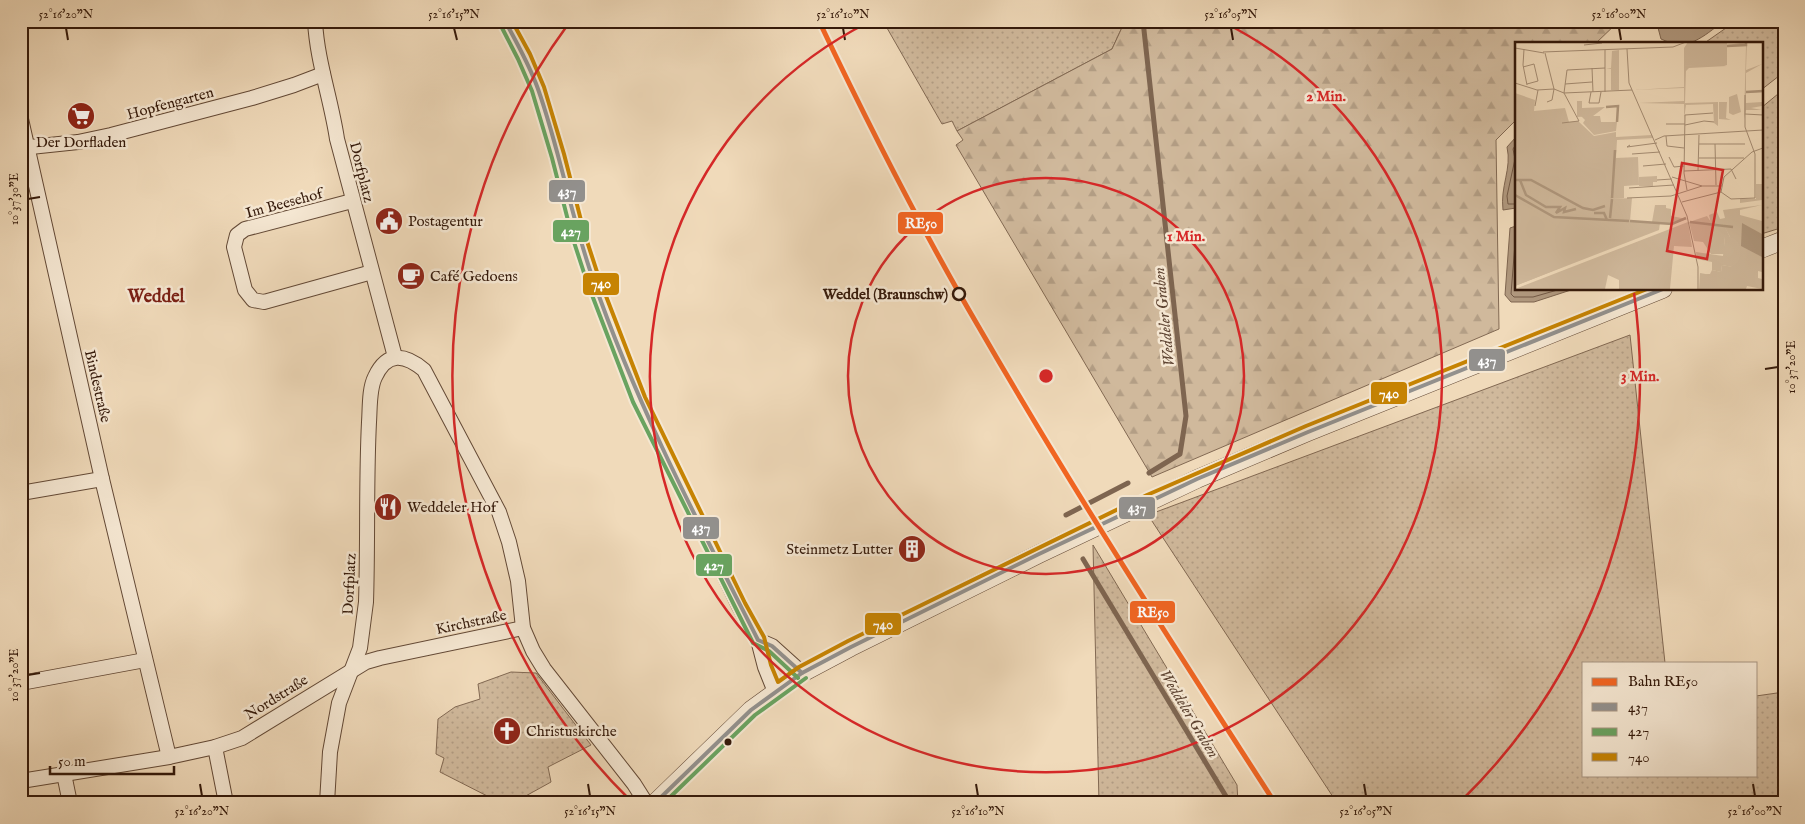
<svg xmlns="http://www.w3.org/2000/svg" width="1805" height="824" viewBox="0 0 1805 824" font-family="'IM FELL English',serif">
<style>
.green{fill:url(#green-dots);stroke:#826953}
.forest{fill:url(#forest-firs);stroke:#826953}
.water{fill:#b0987e;stroke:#7e6550}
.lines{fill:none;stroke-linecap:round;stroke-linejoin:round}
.shore{stroke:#725844;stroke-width:1}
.stream{stroke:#7e6550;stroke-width:5}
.minor-casing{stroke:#634936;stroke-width:16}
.tertiary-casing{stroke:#634936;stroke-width:19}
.minor{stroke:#f5e7d2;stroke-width:14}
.tertiary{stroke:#f5e7d2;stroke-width:18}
.bus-1-casing{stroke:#f5e7d2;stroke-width:8}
.bus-2-casing{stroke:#f5e7d2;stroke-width:8}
.bus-3-casing{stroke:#f5e7d2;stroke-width:8}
.bus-1{stroke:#92908d;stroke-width:4}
.bus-2{stroke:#69a360;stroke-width:4}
.bus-3{stroke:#c68302;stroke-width:4}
.rail-1-casing{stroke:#f5e7d2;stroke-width:9}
.rail-1{stroke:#f26522;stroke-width:5}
.ticks{fill:none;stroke:#34190a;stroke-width:2}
.ring{fill:none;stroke:#d62828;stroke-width:2.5}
.stop-dot{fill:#f5e7d2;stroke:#34190a;stroke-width:2.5}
.bus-dot{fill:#34190a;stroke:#f5e7d2;stroke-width:2}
.labels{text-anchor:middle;stroke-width:5;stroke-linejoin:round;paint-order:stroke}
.street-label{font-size:15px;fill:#34190a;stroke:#f5e7d2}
.poi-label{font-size:15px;fill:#34190a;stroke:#f5e7d2;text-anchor:start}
.stop-label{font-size:15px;font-weight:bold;fill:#34190a;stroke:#f5e7d2;text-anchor:end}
.water-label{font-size:16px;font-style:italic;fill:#5f4533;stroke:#f5e7d2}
.quarter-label{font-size:18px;font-weight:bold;fill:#7a1f14;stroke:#f5e7d2}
.inset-river{fill:none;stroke:#b0987e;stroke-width:2.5}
.inset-road{fill:none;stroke:#a58d74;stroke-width:1}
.view{fill:#d62828;fill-opacity:0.15;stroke:#d62828;stroke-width:2.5}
.inset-edge{fill:none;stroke:#34190a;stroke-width:2.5}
.centre{fill:#d62828;stroke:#f5e7d2;stroke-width:2.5}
.ring-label{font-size:15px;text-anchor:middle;font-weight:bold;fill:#d62828;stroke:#f5e7d2;stroke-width:5;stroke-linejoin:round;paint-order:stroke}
.line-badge{stroke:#f5e7d2;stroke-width:2}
.badge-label{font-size:14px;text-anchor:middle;font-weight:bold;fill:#fff}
.neatline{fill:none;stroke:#34190a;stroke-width:2}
.ticks-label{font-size:12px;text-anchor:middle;fill:#34190a}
</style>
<defs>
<pattern id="green-dots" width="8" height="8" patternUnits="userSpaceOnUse" patternTransform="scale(1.25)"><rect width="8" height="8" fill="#d0b99c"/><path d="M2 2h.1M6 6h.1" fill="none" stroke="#b39e85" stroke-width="1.8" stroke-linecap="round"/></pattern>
<pattern id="forest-firs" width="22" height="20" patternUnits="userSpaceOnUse" patternTransform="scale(1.25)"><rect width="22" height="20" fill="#d0b99c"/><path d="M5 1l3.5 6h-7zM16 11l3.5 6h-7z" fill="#b39e85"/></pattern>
</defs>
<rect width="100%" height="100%" fill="#f0daba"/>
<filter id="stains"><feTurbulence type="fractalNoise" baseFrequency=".004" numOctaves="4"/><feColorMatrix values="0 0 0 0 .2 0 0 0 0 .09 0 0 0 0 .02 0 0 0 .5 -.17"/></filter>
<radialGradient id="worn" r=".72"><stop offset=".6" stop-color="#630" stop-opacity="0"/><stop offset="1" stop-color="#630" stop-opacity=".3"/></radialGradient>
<!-- green -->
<g class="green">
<path d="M883,21H1125L1112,49L957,131L952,121L942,124Z"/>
<path d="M1736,21H1784V72L1761,90V44H1703Z"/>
<path d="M1784,89V227L1761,234V108Z"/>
<path d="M1630,335L1665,663H1584V775H1756V696L1784,692V803H1337L1148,515Z"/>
<path d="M1093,545L1237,785L1238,803H1099Z"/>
<path d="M511,672L536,673L591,745L548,767L551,782L513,803H501L440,772L444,758L436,754L438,719L455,707L480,699L478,684Z"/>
</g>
<!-- forest -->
<path class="forest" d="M1125,21H1619L1595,44H1516V120L1496,140L1499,329L1152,477L956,145L963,140L957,131L1112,49Z"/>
<!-- water -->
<g class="water">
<path d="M1651,21H1724C1702,37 1689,52 1661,39L1657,24Z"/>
<path d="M1516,137V208L1503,210C1500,186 1512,169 1507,147Z"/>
<path d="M1516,226V289H1574L1534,302H1511L1505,295L1510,228Z"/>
</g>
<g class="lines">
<!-- shore -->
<g class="shore">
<path d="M1516,144L1513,149L1515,159L1507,196L1508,204H1516"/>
<path d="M1516,231L1511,294L1514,297H1533L1561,289"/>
</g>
<!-- stream -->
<g class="stream">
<path d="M1143,21L1186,416L1180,454L1149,473"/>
<path d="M1066,515L1128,483"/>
<path d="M1083,559L1230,803"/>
</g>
<defs>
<g id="minor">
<path d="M315,21C317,61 331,99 337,139L395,357"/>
<path d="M505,21L524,56L538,89L558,156L578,234L593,280L619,350L639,400L660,442L739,606L758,640L765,667L775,692"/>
<path d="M21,119L102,479L169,757"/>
<path d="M21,148L78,142L111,135L252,98L294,85L323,74"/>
<path d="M352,201L245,229L237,235L234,247L245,290L253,300L264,302L372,272"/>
<path d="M21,493L102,479"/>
<path d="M758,640L772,646L802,673"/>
<path d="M21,683L145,660"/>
<path d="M215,747L226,803"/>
<path d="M64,774L70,803"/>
<path d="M21,781L169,757L215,747L242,738L366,662L380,658L523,628"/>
<path d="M327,803L330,752L339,703L360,648L366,602C368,542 366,482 369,422C370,408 369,389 375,377C387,351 405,354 424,370L499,512L509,542L518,581L523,628L533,651L544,669L634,784L646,803"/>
</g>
<g id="tertiary">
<path d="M1761,249L1784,240"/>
<path d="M655,803L751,710L802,673L851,647L1039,554L1197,479L1308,432L1663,289"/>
</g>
</defs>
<!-- minor casing -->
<use href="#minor" class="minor-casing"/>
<!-- tertiary casing -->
<use href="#tertiary" class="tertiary-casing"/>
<!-- minor -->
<use href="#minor" class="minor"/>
<!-- tertiary -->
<use href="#tertiary" class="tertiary"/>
<defs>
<g id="bus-1">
<path d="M505,21C517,43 530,66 538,89C560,151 571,217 593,279C636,404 698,522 758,640L772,646L802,673"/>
<path d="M655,803L751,710L802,673L851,647L1039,554L1197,479L1308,432L1663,289"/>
</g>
<g id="bus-2">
<path d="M500,24L518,59L532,91L552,158L572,236L587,282L633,402L753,643L769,651L798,678"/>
<path d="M664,803L755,715L806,678"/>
</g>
<path id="bus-3" d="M512,21L530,54L544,87L564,154L584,232L599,278L645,397L745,603L764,637L771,665L778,682L799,667L848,641L1147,495L1306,426L1647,289"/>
</defs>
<!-- bus-1 casing -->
<use href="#bus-1" class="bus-1-casing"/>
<!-- bus-2 casing -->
<use href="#bus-2" class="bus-2-casing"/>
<!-- bus-3 casing -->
<use href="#bus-3" class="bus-3-casing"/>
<!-- bus-1 -->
<use href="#bus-1" class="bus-1"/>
<!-- bus-2 -->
<use href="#bus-2" class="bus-2"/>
<!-- bus-3 -->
<use href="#bus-3" class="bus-3"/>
<defs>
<path id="rail-1" d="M819,21C868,124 919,225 977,324C1071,487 1173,645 1275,803"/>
</defs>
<!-- rail-1 casing -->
<use href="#rail-1" class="rail-1-casing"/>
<!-- rail-1 -->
<use href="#rail-1" class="rail-1"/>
</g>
<!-- ticks -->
<path class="ticks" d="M66,28L68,40M454,28L457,40M843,28L845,40M1231,28L1233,40M1619,28L1621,40M28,199L40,197M1765,369L1778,367M28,675L40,673M200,784L202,796M588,784L590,796M976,784L978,796M1364,784L1366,796M1753,784L1755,796"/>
<!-- distance rings -->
<g class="ring">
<circle cx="1046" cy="376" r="198"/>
<path d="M1223 22A396 396 0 1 1 869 22"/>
<path d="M630 800A594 594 0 0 1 569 23M1634 293A594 594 0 0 1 1462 800"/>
</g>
<!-- icons -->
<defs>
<symbol id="supermarket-disc" viewBox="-11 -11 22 22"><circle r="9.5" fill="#8f2418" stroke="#f5e7d2"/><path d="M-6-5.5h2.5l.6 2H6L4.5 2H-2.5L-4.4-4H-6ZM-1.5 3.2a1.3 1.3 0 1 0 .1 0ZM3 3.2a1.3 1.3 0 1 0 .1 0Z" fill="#fff"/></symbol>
<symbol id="civic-disc" viewBox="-11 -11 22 22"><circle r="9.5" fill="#8f2418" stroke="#f5e7d2"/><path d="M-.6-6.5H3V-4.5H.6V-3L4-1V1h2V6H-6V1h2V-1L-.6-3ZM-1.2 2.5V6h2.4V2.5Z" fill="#fff"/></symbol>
<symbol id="cafe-disc" viewBox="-11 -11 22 22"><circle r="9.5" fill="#8f2418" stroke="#f5e7d2"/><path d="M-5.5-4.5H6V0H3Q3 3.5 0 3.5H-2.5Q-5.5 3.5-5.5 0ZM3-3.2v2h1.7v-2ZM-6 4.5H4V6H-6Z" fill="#fff"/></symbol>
<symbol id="restaurant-disc" viewBox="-11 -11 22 22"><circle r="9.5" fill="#8f2418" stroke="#f5e7d2"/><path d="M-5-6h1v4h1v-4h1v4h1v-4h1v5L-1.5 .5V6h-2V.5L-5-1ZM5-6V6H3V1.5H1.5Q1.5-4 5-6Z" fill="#fff"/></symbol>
<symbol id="building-disc" viewBox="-11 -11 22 22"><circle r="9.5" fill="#8f2418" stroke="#f5e7d2"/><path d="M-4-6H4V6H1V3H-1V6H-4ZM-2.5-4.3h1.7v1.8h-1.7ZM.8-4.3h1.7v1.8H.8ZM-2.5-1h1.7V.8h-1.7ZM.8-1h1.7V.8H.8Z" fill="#fff"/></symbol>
<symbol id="church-disc" viewBox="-11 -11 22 22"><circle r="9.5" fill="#8f2418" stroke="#f5e7d2"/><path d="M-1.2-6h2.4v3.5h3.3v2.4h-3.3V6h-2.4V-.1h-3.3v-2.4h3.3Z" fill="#fff"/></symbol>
</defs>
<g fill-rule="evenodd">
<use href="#supermarket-disc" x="65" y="100" width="32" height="32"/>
<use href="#civic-disc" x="373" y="205" width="32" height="32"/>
<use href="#cafe-disc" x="395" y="260" width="32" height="32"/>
<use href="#restaurant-disc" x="372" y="491" width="32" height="32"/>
<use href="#building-disc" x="896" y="533" width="32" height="32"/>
<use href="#church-disc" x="491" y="715" width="32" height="32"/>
</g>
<!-- markers -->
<circle class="stop-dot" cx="959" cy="294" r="6"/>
<circle class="bus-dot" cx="728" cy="742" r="4.5"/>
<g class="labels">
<!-- street labels -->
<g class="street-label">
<text transform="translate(170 103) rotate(-15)" y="5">Hopfengarten</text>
<text transform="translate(362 172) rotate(76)" y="5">Dorfplatz</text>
<text transform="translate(284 203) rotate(-15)" y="5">Im Beesehof</text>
<text transform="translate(98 386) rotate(77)" y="5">Bindestraße</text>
<text transform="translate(349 584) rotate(-87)" y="5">Dorfplatz</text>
<text transform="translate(471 622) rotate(-12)" y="5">Kirchstraße</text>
<text transform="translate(276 697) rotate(-32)" y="5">Nordstraße</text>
</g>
<!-- poi labels -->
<g class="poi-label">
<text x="81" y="147" text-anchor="middle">Der Dorfladen</text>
<text x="408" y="226">Postagentur</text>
<text x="430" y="281">Café Gedoens</text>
<text x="407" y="512">Weddeler Hof</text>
<text x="893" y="554" text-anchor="end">Steinmetz Lutter</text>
<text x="526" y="736">Christuskirche</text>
</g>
<!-- stop labels -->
<g class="stop-label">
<text x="948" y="299">Weddel (Braunschw)</text>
</g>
<!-- water labels -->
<g class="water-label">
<text transform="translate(1163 317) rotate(-96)" y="6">Weddeler Graben</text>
<text transform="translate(1190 713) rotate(59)" y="6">Weddeler Graben</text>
</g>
<!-- quarter labels -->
<g class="quarter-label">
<text x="156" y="302">Weddel</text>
</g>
</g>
<!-- overview -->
<g transform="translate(1515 42)">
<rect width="248" height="248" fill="#f0daba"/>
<path d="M232,0L231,28L247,22L231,31V49L247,50L231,51V61L247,60V64L236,66L247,68H231L229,77L231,4L212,3ZM104,8V48H96V27L91,26H96L97,9ZM203,21L212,24L174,26L171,29L170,61L203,60V84L199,81L198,62L171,63L169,78V62L124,61L169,59V46L118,48L169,45V24ZM0,51L20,58L19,69L50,66L54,80L63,79L79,94L101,90V95L137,93L138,96L102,98L101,116L123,115L124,143L109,144V156L96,157L117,156L115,179L145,181L144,188L0,244ZM62,59H67V66L90,65L78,74L62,75ZM241,142H247V158L225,161V157H241ZM140,163H151V166L156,167V174L172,177L158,182L137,180ZM247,163L225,168V173L247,179V230L243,229V236L247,237V247L232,244L231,247H184L185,231L218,237L217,225L207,223L206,230L197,228V220L182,217L181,210L208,214L210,195H215L208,182H196L194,173L202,170L205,177L210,176L208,168ZM173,180L177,205L159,204L155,247H104V238L93,233L90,247H0Z" fill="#d0b99c"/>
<path d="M173,0H212V23L169,24V6ZM46,141L65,157L66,165L45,155ZM0,156L45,186V226L0,244ZM192,174L198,183L208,182L210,185L215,195H210L209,205L218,206V212H196L188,200L179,199L174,180ZM136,195L154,227L117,231L110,205ZM207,223L218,225V238L187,232H195L197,228L206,230ZM45,231L48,247H1Z" fill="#d0b99c"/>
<path d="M227,177L247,182V192L227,181Z" fill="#d0b99c"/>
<path d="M142,134V140H138V144H124V135Z" fill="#d0b99c"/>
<path d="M222,52L226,70L218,73L214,71V55ZM204,60H212L211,76L216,78L204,77ZM85,74L86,80H102L101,89L79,93L68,81L70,78L66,74Z" fill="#d0b99c"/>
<path d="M227,181L247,192V215L226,204Z" fill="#b0987e"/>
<path class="inset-river" d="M212,4L231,3V0M231,50L248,49M91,65L103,64L102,80M0,138H16L68,166L78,168L90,164M5,138L11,153L31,165H45L41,171L50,166L49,170L61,167M0,153L39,175L114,179M97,156L100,108M79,171H89L92,178M95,176L97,157M115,179L157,182L171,176M175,180L218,185"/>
<path class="inset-road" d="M69,3L87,1M0,6L29,11M9,7L8,23L12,43M112,7L114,41L172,174L183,225V247M28,10L158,5L171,0M30,11L39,47M8,25L19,22L23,39L12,42M77,26L78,50M0,41L22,48L39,47M50,42L77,40M39,47L49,51L117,48M76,50L74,61H84L86,50M90,50V8M32,60L37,58L39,47M20,64L23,48M230,72L248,73M64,79L49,51L52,28L90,26M47,81L64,79M151,82H170M170,83L189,79L199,80M151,94L152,104L169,106M140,98L149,94L248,88M184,102H230M200,102L201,143M115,103L112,105L142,101M117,112L145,110M154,115L159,125L169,124M184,116H229M128,124L151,122M169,129L216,127L221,137M183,129L184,93M157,135L187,144M142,138L157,137M114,146L159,143M172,148L169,131L170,73L198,71M206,150L216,157L240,156V112L230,85V53M206,150L209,135L237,110L248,106M112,156L156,154L187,144H207M167,160L206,150"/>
<path class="view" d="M167,121L208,128L192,217L152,209Z"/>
<rect width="248" height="248" class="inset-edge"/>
</g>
<circle cx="1046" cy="376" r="8" class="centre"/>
<g class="ring-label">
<text x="1326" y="101">2 Min.</text>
<text x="1186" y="241">1 Min.</text>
<text x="1640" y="381">3 Min.</text>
</g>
<g class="line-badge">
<rect x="548" y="179" width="38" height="24" rx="5" fill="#92908d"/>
<rect x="897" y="211" width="47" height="24" rx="5" fill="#f26522"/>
<rect x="552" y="219" width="38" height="24" rx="5" fill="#69a360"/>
<rect x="582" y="272" width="38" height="24" rx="5" fill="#c68302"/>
<rect x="1468" y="348" width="38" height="24" rx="5" fill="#92908d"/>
<rect x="1370" y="381" width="38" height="24" rx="5" fill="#c68302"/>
<rect x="1118" y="496" width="38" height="24" rx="5" fill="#92908d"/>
<rect x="682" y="516" width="38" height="24" rx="5" fill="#92908d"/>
<rect x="695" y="553" width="38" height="24" rx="5" fill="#69a360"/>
<rect x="1129" y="600" width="47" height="24" rx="5" fill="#f26522"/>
<rect x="864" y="612" width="38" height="24" rx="5" fill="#c68302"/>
</g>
<g class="badge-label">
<text x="567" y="196">437</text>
<text x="921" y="228">RE50</text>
<text x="571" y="236">427</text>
<text x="601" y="288">740</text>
<text x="1487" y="365">437</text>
<text x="1389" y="398">740</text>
<text x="1137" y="512">437</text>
<text x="701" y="532">437</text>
<text x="714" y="570">427</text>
<text x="1153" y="617">RE50</text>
<text x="883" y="629">740</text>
</g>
<!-- margin -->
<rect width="1805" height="824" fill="none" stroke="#f0daba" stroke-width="55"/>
<!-- legend -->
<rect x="1582" y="662" width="175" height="115" fill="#f5e7d2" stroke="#a89582"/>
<rect x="1592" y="678" width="25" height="8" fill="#f26522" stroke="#a89582"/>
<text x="1628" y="686" font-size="15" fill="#34190a">Bahn RE50</text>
<rect x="1592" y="703" width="25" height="8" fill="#92908d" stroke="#a89582"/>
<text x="1628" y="712" font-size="15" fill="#34190a">437</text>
<rect x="1592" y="728" width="25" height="8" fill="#69a360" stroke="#a89582"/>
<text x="1628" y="736" font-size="15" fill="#34190a">427</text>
<rect x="1592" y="753" width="25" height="8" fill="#c68302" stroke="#a89582"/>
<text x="1628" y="762" font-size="15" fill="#34190a">740</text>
<!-- scale -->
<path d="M50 766v8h124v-8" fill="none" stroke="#34190a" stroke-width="2.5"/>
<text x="58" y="766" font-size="15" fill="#34190a" stroke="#f5e7d2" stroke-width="4" paint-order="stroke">50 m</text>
<rect x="28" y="28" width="1750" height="768" class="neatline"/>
<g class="ticks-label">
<text x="66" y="18">52°16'20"N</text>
<text x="454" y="18">52°16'15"N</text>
<text x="843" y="18">52°16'10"N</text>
<text x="1231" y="18">52°16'05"N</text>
<text x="1619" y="18">52°16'00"N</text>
<text transform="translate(14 199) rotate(-90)" y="4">10°37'30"E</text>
<text transform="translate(1791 367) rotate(-90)" y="4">10°37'20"E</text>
<text transform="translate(14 675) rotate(-90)" y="4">10°37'20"E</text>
<text x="202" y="815">52°16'20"N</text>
<text x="590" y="815">52°16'15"N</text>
<text x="978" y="815">52°16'10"N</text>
<text x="1366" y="815">52°16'05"N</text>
<text x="1755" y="815">52°16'00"N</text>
</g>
<rect width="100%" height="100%" filter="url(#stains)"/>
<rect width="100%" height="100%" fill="url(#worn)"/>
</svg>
